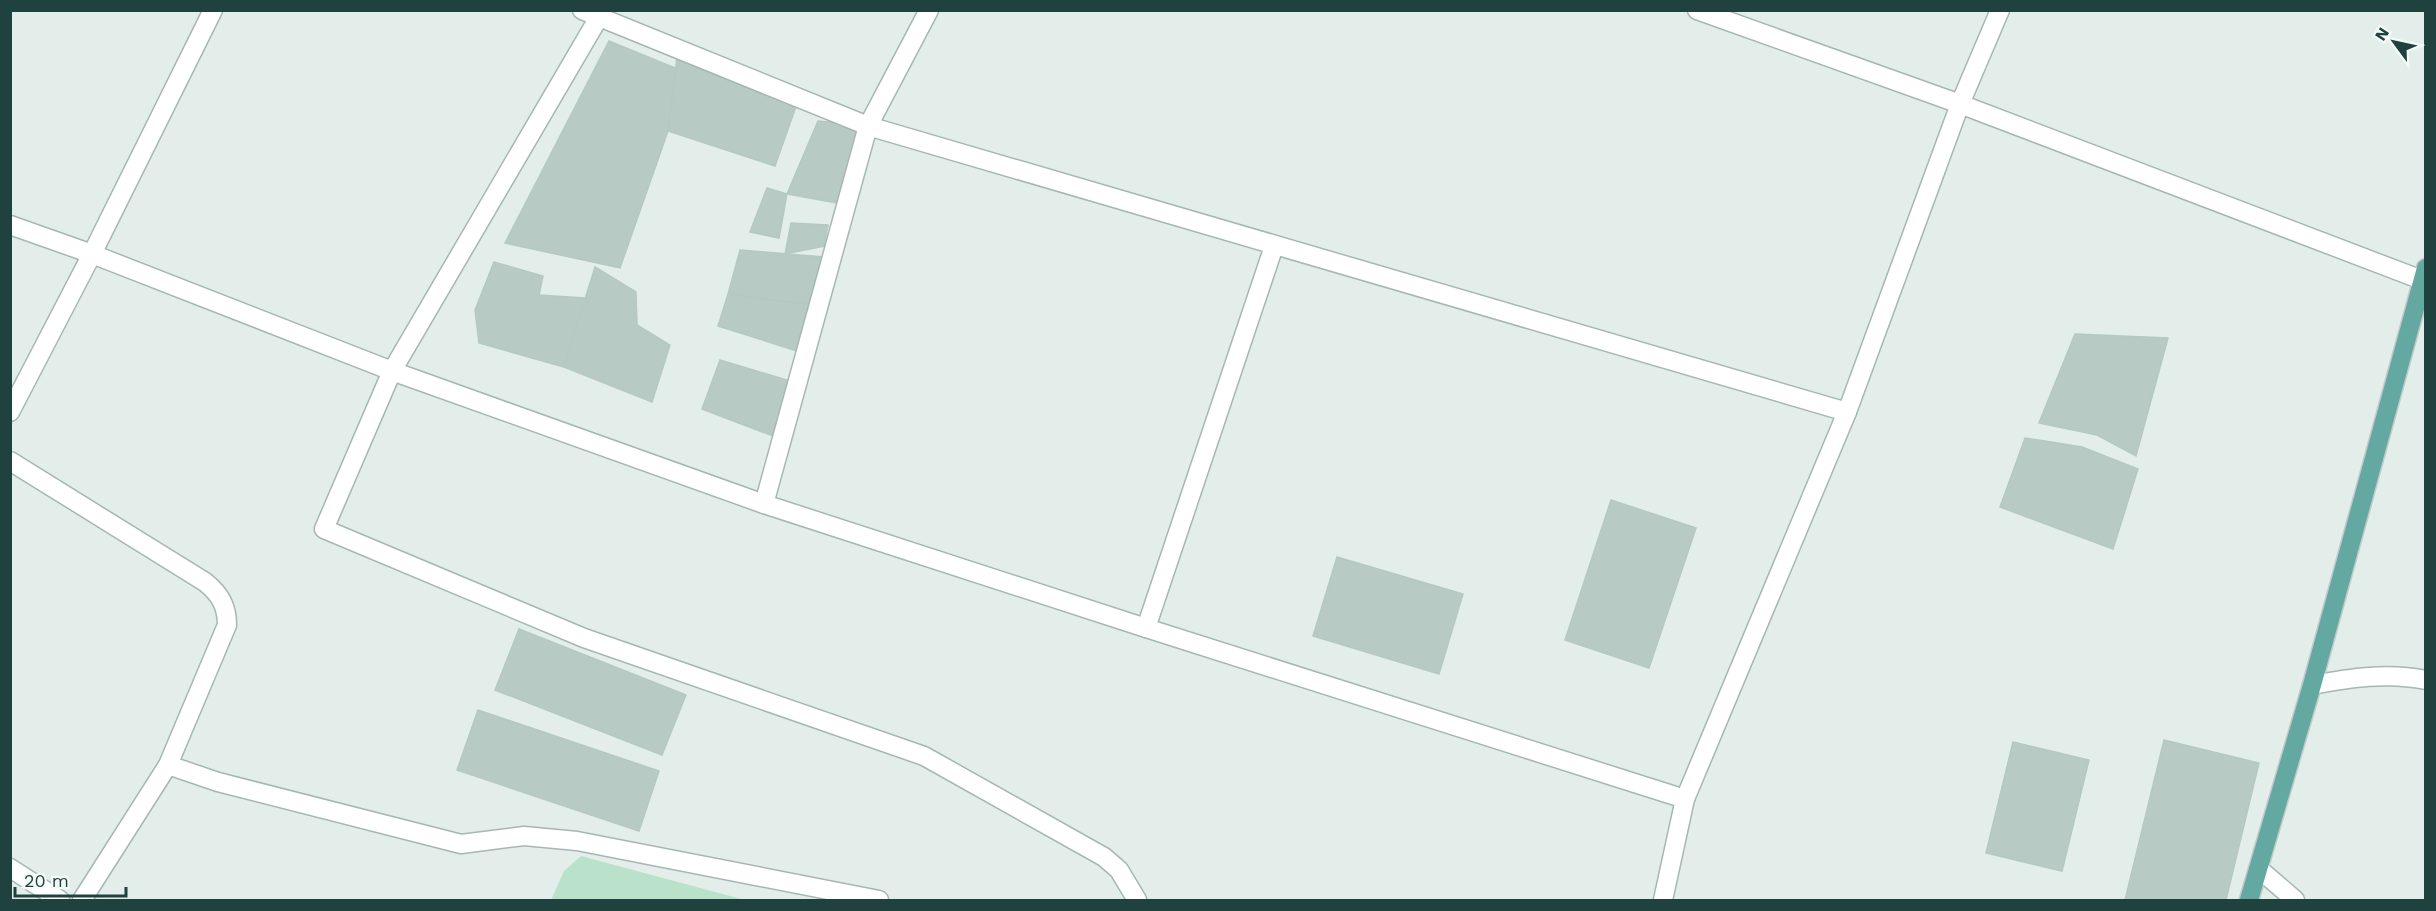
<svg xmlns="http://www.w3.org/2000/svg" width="2436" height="911" viewBox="0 0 2436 911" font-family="'Work Sans',sans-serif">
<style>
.green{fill:#bae2ca}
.building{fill:#b8cac4;stroke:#b4c9c3;stroke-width:1.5}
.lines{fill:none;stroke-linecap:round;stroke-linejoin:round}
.minor-casing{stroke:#a5b7b4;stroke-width:21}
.major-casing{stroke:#c1cac9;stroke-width:21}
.minor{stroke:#fff;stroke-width:18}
.major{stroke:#63a9a1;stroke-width:18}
</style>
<rect width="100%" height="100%" fill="#e3eeeb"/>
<!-- green -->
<path class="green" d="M581,856L745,900H551L564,871Z"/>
<!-- building -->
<g class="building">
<path d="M609,41L680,70L668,131L620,268L505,243Z"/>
<path d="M678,49L799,98L775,166L668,131Z"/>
<path d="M818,121L868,126L847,205L787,194Z"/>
<path d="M767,188L787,194L779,238L750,232Z"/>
<path d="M791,223L828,225L824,246L785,254Z"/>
<path d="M740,250L824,257L819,306L728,294Z"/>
<path d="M494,262L543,276L539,295L584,298L564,367L479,343L475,310Z"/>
<path d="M595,267L636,292L637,325L670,345L652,402L564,367Z"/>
<path d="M728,294L819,306L797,351L718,326Z"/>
<path d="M2075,334L2168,338L2136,456L2097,435L2039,423Z"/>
<path d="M720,360L790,381L773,436L702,409Z"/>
<path d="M2025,438L2082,447L2138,469L2113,549L2000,507Z"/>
<path d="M1611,500L1696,528L1649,668L1565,640Z"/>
<path d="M1337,557L1463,594L1439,674L1313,636Z"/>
<path d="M519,629L686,695L662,755L495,690Z"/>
<path d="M478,710L659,771L639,831L457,770Z"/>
<path d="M2164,740L2259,763L2226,900H2125Z"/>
<path d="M2013,742L2089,760L2062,871L1986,853Z"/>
</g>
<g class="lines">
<defs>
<g id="minor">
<path d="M582,10L868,126L1847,412"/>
<path d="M1697,10L1960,104L2422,280"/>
<path d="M599,17L392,371L324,529L584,638L924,756L1104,857L1119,870L1137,900"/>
<path d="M10,225L92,254L392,371L764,504L1146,628L1685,799"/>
<path d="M10,412L92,254L213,10"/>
<path d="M10,461L205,582C220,594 227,606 227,625L168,765L82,900"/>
<path d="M764,504L868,126L929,10"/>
<path d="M1146,628L1274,246"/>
<path d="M2312,685C2350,678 2387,672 2426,680"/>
<path d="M168,765L218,782L461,844L524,836L577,841L879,900"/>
<path d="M10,868L60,900"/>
<path d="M2259,869L2295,900"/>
<path d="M1663,900L1685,799L1847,412L1960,104L2000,10"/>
</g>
<path id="major" d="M2249,900L2312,685L2426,268"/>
</defs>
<!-- minor casing -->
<use href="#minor" class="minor-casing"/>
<!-- major casing -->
<use href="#major" class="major-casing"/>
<!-- minor -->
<use href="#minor" class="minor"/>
<!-- major -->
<use href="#major" class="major"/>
</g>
<!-- border -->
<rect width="2436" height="911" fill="none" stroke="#20423e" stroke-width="24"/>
<!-- north arrow -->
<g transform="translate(2394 42) rotate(303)" stroke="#f4faf8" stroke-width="4.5" paint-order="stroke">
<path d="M0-4.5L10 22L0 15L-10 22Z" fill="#20423e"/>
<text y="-9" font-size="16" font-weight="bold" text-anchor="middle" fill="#20423e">N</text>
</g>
<!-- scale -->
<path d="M15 887v9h111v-9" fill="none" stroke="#20423e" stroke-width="3"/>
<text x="24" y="887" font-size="18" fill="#20423e" stroke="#f4faf8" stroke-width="4.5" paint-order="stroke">20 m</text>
</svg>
